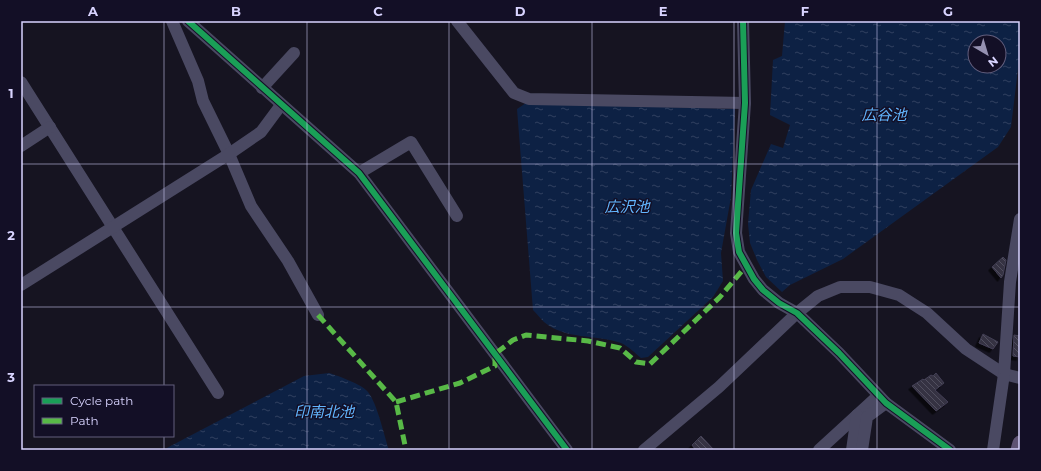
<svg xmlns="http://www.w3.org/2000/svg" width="1041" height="471" viewBox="0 0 1041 471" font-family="Montserrat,'Noto Sans JP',sans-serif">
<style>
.water{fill:url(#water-ripples);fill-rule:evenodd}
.building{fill:url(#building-back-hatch);stroke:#433f54;filter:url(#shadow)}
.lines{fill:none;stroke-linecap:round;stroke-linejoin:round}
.minor{stroke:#4a4962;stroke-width:12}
.major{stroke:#5e5373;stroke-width:15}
.quiet{stroke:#58b947;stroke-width:5;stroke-dasharray:10 5;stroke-linecap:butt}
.cycleway-casing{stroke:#130f26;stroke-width:8}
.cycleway{stroke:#1a9f57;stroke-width:6}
.grid{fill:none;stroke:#d9d4ff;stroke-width:1;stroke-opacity:0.55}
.labels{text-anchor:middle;stroke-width:3;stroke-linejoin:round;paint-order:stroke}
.water-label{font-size:15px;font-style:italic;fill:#62b6ff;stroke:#130f26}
.neatline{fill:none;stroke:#d9d4ff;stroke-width:1.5}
.grid-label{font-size:13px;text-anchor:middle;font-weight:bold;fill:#d9d4ff}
</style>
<defs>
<pattern id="water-ripples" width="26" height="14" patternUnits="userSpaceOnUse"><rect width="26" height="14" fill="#0d2144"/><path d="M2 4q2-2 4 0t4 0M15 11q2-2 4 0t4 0" fill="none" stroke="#304060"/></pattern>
<pattern id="building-back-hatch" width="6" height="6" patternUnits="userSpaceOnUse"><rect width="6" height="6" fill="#343243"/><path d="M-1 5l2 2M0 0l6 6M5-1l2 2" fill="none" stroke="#514f5f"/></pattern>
<filter id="shadow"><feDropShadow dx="-3.5" dy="3.5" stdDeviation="0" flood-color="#0009"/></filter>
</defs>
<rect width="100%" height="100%" fill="#161421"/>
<!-- water -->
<g class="water">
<path d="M785,21H1020V52L1011,127L998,147L843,259L790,285L782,292L766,277L757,260L750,243L748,224L751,190L771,144L783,148L790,125L770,115L773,60L782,56ZM975,42H999V66H975Z"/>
<path d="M526,103L735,109L731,197L721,253L723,281L713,297L648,357L641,358C635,353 628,346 621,343C595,334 565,340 544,322C540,318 537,314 533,310L517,109Z"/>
<path d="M329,373C338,376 362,384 368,392C377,403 384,435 389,450H163L304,376Z"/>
</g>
<!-- building -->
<g class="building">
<path d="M1003,257L1006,260L1003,275L1001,278L992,267Z"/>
<path d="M983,334L998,342L993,349L979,343Z"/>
<path d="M1014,335L1020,336V357L1013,356Z"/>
<path d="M936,373L944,383L935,390L948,402L936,411L912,386L923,379L924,380L931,375L933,376Z"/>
<path d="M701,436L714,450H696L692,445Z"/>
</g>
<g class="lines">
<!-- minor -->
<g class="minor">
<path d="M172,21L198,81L203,101L229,154L251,206L288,261L318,315"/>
<path d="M188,21L359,173L567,450"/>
<path d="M457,21L514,93L529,99L745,103"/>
<path d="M743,21L745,103L736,233L739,252L754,279L763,290L779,303L797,313L839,353L886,403L950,450"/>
<path d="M21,82L218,393"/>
<path d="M262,88L294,53"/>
<path d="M21,146L50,127"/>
<path d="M359,173L411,142L457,216"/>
<path d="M21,285L229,154L261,132L281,105"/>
<path d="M644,450L719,387L797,313L818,296L840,287H870L899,295L927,313L966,349L1004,374L1020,378"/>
<path d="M819,450L878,396"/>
<path d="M852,450L857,415"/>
<path d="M862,450L867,417L886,403"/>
<path d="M993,450L1004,374L1010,282L1020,219"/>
</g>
<!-- major -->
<path class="major" d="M1018,450L1020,443"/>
<!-- quiet -->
<g class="quiet">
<path d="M318,315L396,402L406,450"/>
<path d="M396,402L460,383L495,366V354L513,340L526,335L588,341L620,348L636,362L650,364L720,297L746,266"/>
</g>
<defs>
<g id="cycleway">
<path d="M188,21L359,173L567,450"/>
<path d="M743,21L745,103L736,233L739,252L754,279L763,290L779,303L797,313L839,353L886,403L950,450"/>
</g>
</defs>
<!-- cycleway casing -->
<use href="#cycleway" class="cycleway-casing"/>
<!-- cycleway -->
<use href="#cycleway" class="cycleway"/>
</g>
<!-- grid -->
<path class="grid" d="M164,21V386M307,21V450M449,21V450M592,21V450M734,21V450M877,21V450M21,164H1020M21,307H1020M164,436V450"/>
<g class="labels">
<!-- water labels -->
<g class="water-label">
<text x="884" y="120">広谷池</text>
<text x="627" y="212">広沢池</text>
<text x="324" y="417">印南北池</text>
</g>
</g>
<!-- border -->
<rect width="1041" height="471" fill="none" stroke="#130f26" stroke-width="44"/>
<!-- legend -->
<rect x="34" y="385" width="140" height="52" fill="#130f26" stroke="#625e7d"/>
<rect x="42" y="398" width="20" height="6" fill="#1a9f57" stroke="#625e7d"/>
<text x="70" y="405" font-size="12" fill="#d9d4ff">Cycle path</text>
<rect x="42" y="418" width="20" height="6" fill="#58b947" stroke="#625e7d"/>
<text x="70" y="425" font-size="12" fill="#d9d4ff">Path</text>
<!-- north arrow -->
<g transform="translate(987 54) rotate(142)"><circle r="19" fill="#130f26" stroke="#625e7d"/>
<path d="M0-3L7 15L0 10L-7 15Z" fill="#9591b1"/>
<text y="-6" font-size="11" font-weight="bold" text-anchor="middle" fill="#d9d4ff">N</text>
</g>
<rect x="22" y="22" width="997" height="427" class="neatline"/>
<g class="grid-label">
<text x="93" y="16">A</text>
<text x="236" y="16">B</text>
<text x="378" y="16">C</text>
<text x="520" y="16">D</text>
<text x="663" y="16">E</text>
<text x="805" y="16">F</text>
<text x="948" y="16">G</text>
<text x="11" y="98">1</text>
<text x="11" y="240">2</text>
<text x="11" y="382">3</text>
</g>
</svg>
